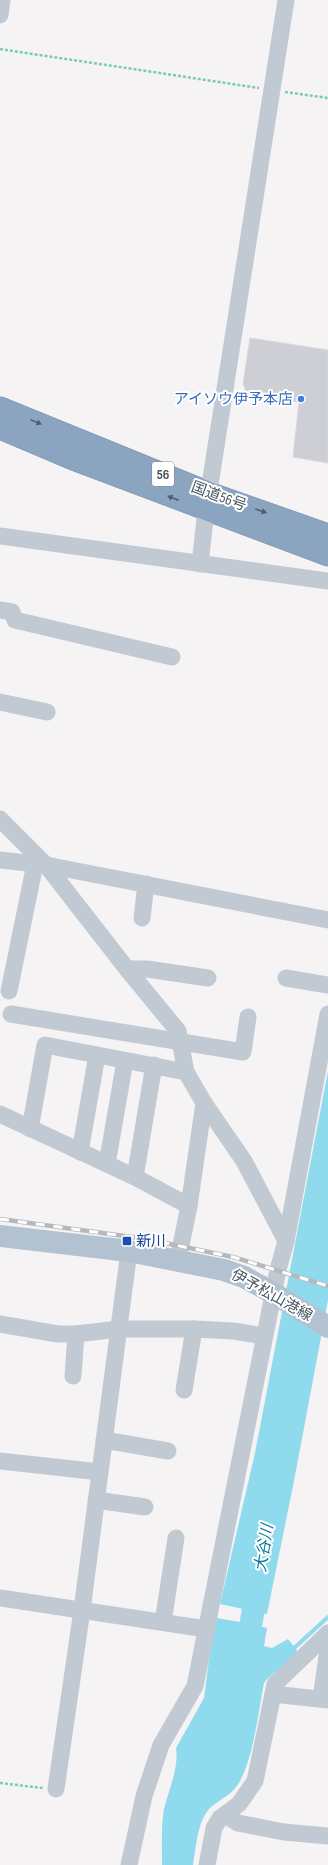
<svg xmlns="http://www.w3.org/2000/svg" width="328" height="1865" viewBox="0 0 328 1865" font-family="'Sofia Sans Condensed','Noto Sans JP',sans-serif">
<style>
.water{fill:#90daee}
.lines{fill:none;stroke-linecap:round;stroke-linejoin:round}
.stream{stroke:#90daee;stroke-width:4}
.river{stroke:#90daee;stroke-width:23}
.building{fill:#cdcfd5;stroke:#d7d9de}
.highway-casing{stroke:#7690ad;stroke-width:23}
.path{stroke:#7ad0a6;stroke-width:2.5;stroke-dasharray:3 2;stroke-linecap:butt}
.minor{stroke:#c1cad2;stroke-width:17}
.major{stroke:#b3c2d1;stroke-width:22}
.highway{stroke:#8ba5c1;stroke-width:22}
.rail-casing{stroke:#b5b8bd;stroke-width:4.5}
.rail{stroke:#fff;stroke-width:3;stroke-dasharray:9;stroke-linecap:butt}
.oneway{fill:#505e6b}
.shop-dot{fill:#3f7fe0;stroke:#fff;stroke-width:1.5}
.transit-dot{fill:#1a4fb4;stroke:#fff;stroke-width:1.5}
.labels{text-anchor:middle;stroke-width:4;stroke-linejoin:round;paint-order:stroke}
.shield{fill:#fff;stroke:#808990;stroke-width:1}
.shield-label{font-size:14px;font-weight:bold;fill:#4a5661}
.shop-label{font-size:15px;fill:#366cbe;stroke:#fff;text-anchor:end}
.street-label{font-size:15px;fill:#4a5661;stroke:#fff}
.transit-label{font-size:15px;fill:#164399;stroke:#fff;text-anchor:start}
.water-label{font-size:16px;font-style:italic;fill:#0c7c9b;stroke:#fff}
</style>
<rect width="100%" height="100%" fill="#f5f3f3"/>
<!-- water -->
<g class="water">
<path d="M328,1071V1300L294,1481L267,1614L220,1604L255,1453Z"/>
<path d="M217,1618L240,1622V1625H243L244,1623L267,1628L264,1646L272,1648L288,1639L297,1650C293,1665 273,1670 264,1683C258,1713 254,1755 240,1781C233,1795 219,1799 209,1809C197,1823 196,1848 193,1865H162C162,1847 161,1827 164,1809C169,1789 179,1768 176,1748L204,1698L211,1644Z"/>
</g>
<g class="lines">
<!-- stream -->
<path class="stream" d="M292,1650L328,1617"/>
<!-- river -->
<path class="river" d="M246,1654L258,1581"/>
</g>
<!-- building -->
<path class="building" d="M250,338L328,350V463L293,457L299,402L248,396L243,384Z"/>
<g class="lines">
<defs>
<g id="highway">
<path d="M0,408L209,493L328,535"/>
<path d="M0,428L73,459L328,555"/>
</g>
</defs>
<!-- highway casing -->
<use href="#highway" class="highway-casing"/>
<!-- path -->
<g class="path">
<path d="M0,49L259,88"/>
<path d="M285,92L328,98"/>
<path d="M0,1783L43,1788"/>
</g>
<!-- minor -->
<g class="minor">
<path d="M0,15L2,0"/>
<path d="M0,536L328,581"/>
<path d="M200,564L206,510L286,0"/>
<path d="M0,610L12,612L15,620L172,657"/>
<path d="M0,702L47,712"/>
<path d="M0,819L46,865L127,969L178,1031L186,1072L204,1103L244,1161L286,1241"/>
<path d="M0,860L46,865L328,920"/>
<path d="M142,918L146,884"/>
<path d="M127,969H147L208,978"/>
<path d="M286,978L328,985"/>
<path d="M9,991L35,864"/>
<path d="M11,1014L243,1052L248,1017"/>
<path d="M0,1114L135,1177L189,1206"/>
<path d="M30,1129L45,1045L186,1072"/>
<path d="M80,1152L97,1055"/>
<path d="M107,1164L125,1061"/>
<path d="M135,1177L154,1065"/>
<path d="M178,1260L189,1206L204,1103"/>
<path d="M0,1324L58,1334H76L119,1329H194L233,1331L264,1336"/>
<path d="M73,1376L76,1334"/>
<path d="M184,1390L194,1329"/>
<path d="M104,1440L168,1451"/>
<path d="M0,1461L100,1472"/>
<path d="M96,1500L145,1507"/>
<path d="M0,1598L206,1629"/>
<path d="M163,1622L176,1538"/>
<path d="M273,1694L328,1700"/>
<path d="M321,1699L328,1649"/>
<path d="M56,1789L82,1610L129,1251"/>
<path d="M225,1815L238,1823L284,1832L328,1836"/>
<path d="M129,1865L144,1796L161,1745L195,1686L278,1270L286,1241L328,1014"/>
<path d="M207,1865L214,1828L220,1818L239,1804L255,1781L275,1684L328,1633"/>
</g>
<!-- major -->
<path class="major" d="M0,1236L129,1251L224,1270L244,1277L273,1293L328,1327"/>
<!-- highway -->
<use href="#highway" class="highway"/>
<defs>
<path id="rail" d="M0,1219L146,1239L233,1257L328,1286"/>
</defs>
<!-- rail casing -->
<use href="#rail" class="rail-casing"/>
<!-- rail -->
<use href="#rail" class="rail"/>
</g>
<!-- one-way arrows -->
<defs><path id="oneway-solid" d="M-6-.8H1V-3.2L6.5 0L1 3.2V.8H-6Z"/></defs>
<g class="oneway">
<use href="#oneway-solid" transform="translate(36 422) rotate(22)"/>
<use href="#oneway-solid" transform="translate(173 498) rotate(-159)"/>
<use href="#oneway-solid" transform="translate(261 511) rotate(19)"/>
</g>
<!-- markers -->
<circle class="shop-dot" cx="301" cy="399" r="4"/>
<rect class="transit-dot" x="122" y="1236" width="10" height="10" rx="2"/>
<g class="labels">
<!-- shield labels -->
<rect class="shield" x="152" y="462" width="22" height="24" rx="3"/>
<g class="shield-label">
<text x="163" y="479">56</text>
</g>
<!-- shop labels -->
<g class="shop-label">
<text x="293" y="404">アイソウ伊予本店</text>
</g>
<!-- street labels -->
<g class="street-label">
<text transform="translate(219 496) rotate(20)" y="5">国道56号</text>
<text transform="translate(272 1295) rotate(29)" y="5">伊予松山港線</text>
</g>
<!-- transit labels -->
<g class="transit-label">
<text x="136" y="1246">新川</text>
</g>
<!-- water labels -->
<g class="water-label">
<text transform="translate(263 1548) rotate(-81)" y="6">大谷川</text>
</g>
</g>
</svg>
